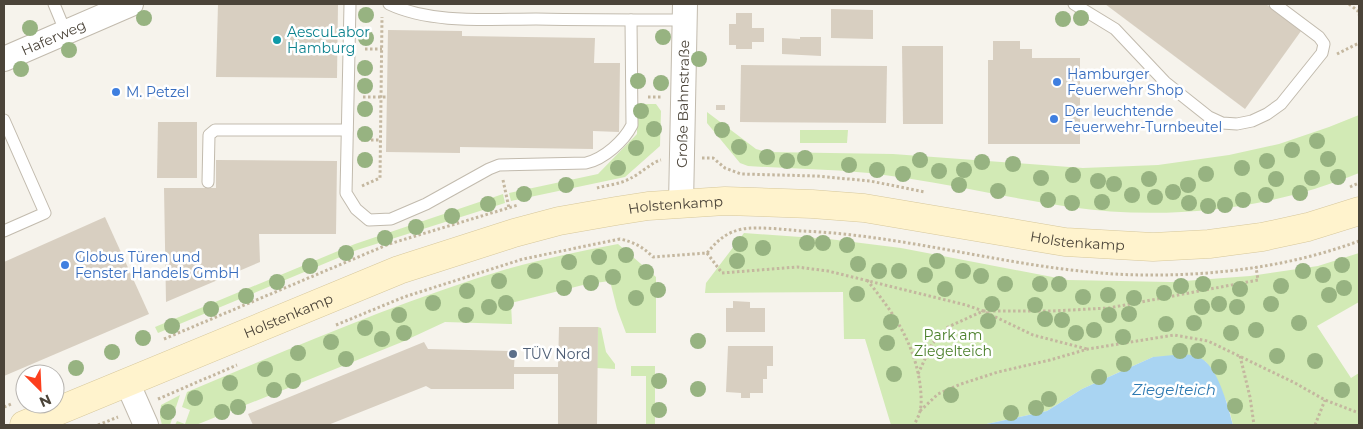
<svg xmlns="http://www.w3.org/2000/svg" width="1363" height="429" viewBox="0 0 1363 429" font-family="Montserrat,sans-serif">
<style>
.green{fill:#d2eab5}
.water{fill:#a9d4f2}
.building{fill:#d8cfc1}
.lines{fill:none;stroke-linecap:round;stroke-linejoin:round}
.service-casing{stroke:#c2bbae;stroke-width:13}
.minor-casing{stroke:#c2bbae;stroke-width:26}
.secondary-casing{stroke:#d6c79b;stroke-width:29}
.path{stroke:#c4b79f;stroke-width:3;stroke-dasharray:2.5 2.5;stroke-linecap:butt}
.service{stroke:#fff;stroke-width:11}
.minor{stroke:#fff;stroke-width:24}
.secondary{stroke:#fff3cd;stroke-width:28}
.tree{fill:#97b381}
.culture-dot{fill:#0f9aa8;stroke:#fff;stroke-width:2}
.shop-dot{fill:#3f7fe0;stroke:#fff;stroke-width:2}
.service-dot{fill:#5c6f8a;stroke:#fff;stroke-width:2}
.labels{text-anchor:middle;stroke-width:5;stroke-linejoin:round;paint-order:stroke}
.culture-label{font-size:14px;fill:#0d838f;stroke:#fff;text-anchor:start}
.street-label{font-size:14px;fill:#4b4439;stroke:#fff}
.shop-label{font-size:14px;fill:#366cbe;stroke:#fff;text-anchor:start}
.park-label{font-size:14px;fill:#4a7f2a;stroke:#fff}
.service-label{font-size:14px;fill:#4e5e75;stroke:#fff;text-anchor:start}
.water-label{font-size:15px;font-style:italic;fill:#2e7ab2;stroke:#fff}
</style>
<rect width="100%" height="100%" fill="#f6f3ec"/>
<!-- green -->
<g class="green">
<path d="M637,104H656L661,111L660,146L625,177L511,201L509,193L598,174L637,134Z"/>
<path d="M707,112L756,149L767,152L893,154L1083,168L1158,165L1229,155L1279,144L1329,127L1359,115V173C1269,210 1166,221 1070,207C1008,198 946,183 884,175C839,169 793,169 748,166L740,163L707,123Z"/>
<path d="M800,130H848L847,143H800Z"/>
<path d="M503,194L505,203L357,250L158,333L155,327L355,244Z"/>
<path d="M744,233L829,239L901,248L1068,280L1171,282L1250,276L1318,266L1359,253V302L1317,326L1351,378L1359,373V425H1233L1228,405L1213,372L1206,362L1196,356L1153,357L1082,389L1047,411L982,425H891L865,339H844L843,292L705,293L706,283Z"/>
<path d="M618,244L656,277V333H626L617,309L610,281L587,284L511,303L512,324L445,322L402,342L196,425H175L177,421L185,424L190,410L182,407L187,392C292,348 397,302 507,269C543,259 580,251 618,244Z"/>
<path d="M598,327L601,328L606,352L615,364V369L597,368Z"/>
<path d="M631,366H655V425H646V376H631Z"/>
<path d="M180,395L170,425H162L160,417L161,405Z"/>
</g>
<!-- water -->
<path class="water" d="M1184,354C1191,355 1200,356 1206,362C1220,375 1228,407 1233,425H982L1047,411L1082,389L1153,357Z"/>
<!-- building -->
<g class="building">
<path d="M218,4H338L337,78L216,77Z"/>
<path d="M1105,4H1266L1301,31L1245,109Z"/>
<path d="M831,9L873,10V39L831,38Z"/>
<path d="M736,13H752V28H764V42H752V49H736V45H729V24H736Z"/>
<path d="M388,30L462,31V36L595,38L594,63H620L619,132L593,131V149L460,147V153L386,152Z"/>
<path d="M800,37H821V56L782,54V38L800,39Z"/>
<path d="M993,41H1020V49H1032V58H1080V144H988V60H993Z"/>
<path d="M902,46H943V124H903Z"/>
<path d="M741,65L887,66L886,123L740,122Z"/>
<rect x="716" y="105" width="9" height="5"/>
<path d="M158,122H197V178H157Z"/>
<path d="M216,160L337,161L336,234H259L260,262L166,302L164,188H216Z"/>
<path d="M105,217L149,314L4,376V262Z"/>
<path d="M733,301L750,302V308H765V332H726V308H733Z"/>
<path d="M559,327H598L597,425H558V374H514V389H431L426,386L328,425H253L248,414L424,342L428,349L515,351L514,367H558Z"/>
<path d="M728,346H773V366H767V379H763V393H750V398H741V393L726,392Z"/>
</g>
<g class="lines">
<defs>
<g id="service">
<path d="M54,4L66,33"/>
<path d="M350,4L346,193L356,209L369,220L391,219L426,204L489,169L499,165L586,163C604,159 624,141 632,125L631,20"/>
<path d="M389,4C431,24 489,19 536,19C585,20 635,20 684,20"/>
<path d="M1074,4L1115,29L1165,82L1209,117L1222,123L1237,124L1252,121L1267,114L1281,104L1322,53L1324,44L1319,37L1275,4"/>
<path d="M4,120L45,213L4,231"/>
<path d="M208,182L209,135L215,130H347"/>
</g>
<g id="minor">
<path id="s1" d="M4,59L131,4"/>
<path id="s2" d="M681,204L685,4"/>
<path d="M127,382L146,425"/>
</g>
<g id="secondary">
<path id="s3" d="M24,425L399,270L514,233L559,221L616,211L648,206L725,201L812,204L864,208L1065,242L1153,247L1209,244L1262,237L1308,227L1359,211"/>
</g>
</defs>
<!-- service casing -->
<use href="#service" class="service-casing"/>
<!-- minor casing -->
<use href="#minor" class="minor-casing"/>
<!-- secondary casing -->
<use href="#secondary" class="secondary-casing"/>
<!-- path -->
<g class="path">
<path d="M1349,4L1358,11L1359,15"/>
<path d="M365,49H382"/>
<path d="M1337,54L1359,43"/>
<path d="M363,97H387"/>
<path d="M648,97H661"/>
<path d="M361,140H381"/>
<path d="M702,158H713L725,168L741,174L816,176L870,181L925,192"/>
<path d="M503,180L509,208"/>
<path d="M362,186L380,178L382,17"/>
<path d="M1350,187L1359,183"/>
<path d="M597,188C608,185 621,184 631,178C640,174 652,162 661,160"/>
<path d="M707,253L722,273L797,267L828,271L966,305L983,311L1033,335L1087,349"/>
<path d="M867,280C893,312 914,342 920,384C921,392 922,404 920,411C919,416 916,421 914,425"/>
<path d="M336,325L404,297L523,259L620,239C634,242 643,247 653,257L707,253C717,241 726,232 743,229C758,226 787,230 803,231C918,236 1029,274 1144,275C1216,276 1292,266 1359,241"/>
<path d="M164,339L389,244L518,205"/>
<path d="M1240,356L1250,397L1254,425"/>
<path d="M918,374L932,344L948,327L983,311H1052L1109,308L1258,280L1256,267"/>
<path d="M158,399L237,365"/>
<path d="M4,407L11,404"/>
<path d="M920,411L938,394L961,384L998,372L1050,360L1088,349L1174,335L1208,341L1295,383L1325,400L1359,413"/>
<path d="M98,425L118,417"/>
<path d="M1315,425L1325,400"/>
</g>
<!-- service -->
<use href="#service" class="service"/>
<!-- minor -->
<use href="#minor" class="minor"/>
<!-- secondary -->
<use href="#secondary" class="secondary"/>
</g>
<!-- trees -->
<g class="tree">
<circle cx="366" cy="15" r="8"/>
<circle cx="144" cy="18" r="8"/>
<circle cx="1081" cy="18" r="8"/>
<circle cx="1063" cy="19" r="8"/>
<circle cx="30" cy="28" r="8"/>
<circle cx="663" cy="37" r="8"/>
<circle cx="366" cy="38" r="8"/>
<circle cx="69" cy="50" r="8"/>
<circle cx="699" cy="59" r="8"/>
<circle cx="365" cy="68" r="8"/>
<circle cx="21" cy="69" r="8"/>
<circle cx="638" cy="81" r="8"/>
<circle cx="661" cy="83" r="8"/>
<circle cx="365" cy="86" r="8"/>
<circle cx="365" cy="109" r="8"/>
<circle cx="641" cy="111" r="8"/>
<circle cx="654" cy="129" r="8"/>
<circle cx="722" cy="130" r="8"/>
<circle cx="365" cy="134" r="8"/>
<circle cx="1317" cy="141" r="8"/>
<circle cx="739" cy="147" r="8"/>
<circle cx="636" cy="148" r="8"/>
<circle cx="1292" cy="150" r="8"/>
<circle cx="767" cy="157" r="8"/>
<circle cx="805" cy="158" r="8"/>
<circle cx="1328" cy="159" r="8"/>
<circle cx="365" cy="160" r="8"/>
<circle cx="920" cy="160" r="8"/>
<circle cx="787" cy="161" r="8"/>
<circle cx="1267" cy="161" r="8"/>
<circle cx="982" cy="162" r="8"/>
<circle cx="1013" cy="164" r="8"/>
<circle cx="849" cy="165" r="8"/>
<circle cx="618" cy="168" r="8"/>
<circle cx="1242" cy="168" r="8"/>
<circle cx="877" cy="170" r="8"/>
<circle cx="964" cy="170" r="8"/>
<circle cx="939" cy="171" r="8"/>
<circle cx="903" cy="174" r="8"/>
<circle cx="1206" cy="174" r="8"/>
<circle cx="1073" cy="175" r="8"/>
<circle cx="1338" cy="177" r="8"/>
<circle cx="1041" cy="178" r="8"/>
<circle cx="1312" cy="178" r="8"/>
<circle cx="1149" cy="179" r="8"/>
<circle cx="1276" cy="179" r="8"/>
<circle cx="1098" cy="181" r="8"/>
<circle cx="1114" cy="184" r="8"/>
<circle cx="566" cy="185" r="8"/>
<circle cx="959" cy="185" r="8"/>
<circle cx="1188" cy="185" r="8"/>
<circle cx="998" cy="191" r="8"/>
<circle cx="1173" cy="192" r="8"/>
<circle cx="1300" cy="193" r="8"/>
<circle cx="524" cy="194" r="8"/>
<circle cx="1132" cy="195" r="8"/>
<circle cx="1266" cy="195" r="8"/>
<circle cx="1155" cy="197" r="8"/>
<circle cx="1048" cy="200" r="8"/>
<circle cx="1243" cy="200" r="8"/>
<circle cx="1102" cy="202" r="8"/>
<circle cx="1072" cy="203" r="8"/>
<circle cx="1189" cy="203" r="8"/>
<circle cx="488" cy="204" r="8"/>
<circle cx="1225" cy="205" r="8"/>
<circle cx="1208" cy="206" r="8"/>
<circle cx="452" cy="216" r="8"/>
<circle cx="416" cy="227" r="8"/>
<circle cx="385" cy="238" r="8"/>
<circle cx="807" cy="243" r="8"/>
<circle cx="823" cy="243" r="8"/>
<circle cx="740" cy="244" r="8"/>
<circle cx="847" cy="245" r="8"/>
<circle cx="763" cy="248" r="8"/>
<circle cx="346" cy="253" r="8"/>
<circle cx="626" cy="255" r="8"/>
<circle cx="599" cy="257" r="8"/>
<circle cx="737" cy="261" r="8"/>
<circle cx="937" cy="261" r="8"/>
<circle cx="569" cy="262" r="8"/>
<circle cx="858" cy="264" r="8"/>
<circle cx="1342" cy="265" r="8"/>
<circle cx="310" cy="266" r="8"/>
<circle cx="535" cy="271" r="8"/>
<circle cx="879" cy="271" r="8"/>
<circle cx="899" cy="271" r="8"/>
<circle cx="963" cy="271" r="8"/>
<circle cx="1303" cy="271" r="8"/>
<circle cx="646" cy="272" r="8"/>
<circle cx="925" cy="275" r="8"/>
<circle cx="1323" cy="275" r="8"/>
<circle cx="981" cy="276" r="8"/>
<circle cx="613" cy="277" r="8"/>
<circle cx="499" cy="281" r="8"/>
<circle cx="277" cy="282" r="8"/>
<circle cx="591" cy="283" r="8"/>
<circle cx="1005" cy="284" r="8"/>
<circle cx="1040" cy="284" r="8"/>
<circle cx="1059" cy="284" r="8"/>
<circle cx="1203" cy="284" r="8"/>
<circle cx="1181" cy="286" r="8"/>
<circle cx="1281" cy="286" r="8"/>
<circle cx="564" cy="288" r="8"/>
<circle cx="1344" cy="288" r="8"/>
<circle cx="945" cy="289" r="8"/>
<circle cx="1240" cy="289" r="8"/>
<circle cx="658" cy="290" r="8"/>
<circle cx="467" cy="291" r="8"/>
<circle cx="1164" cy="293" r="8"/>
<circle cx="857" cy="294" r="8"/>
<circle cx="1108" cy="295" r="8"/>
<circle cx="1329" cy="295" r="8"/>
<circle cx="246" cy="296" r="8"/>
<circle cx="1083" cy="297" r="8"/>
<circle cx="636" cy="298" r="8"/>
<circle cx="1134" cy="298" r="8"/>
<circle cx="433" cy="303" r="8"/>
<circle cx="506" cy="303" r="8"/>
<circle cx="992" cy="304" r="8"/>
<circle cx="1219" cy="304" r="8"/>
<circle cx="1271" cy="304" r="8"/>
<circle cx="1035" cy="305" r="8"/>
<circle cx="489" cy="307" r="8"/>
<circle cx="1202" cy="307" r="8"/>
<circle cx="1237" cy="307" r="8"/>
<circle cx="211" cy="309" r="8"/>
<circle cx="1129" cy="314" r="8"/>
<circle cx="399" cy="315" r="8"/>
<circle cx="466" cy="315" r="8"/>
<circle cx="1109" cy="315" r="8"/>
<circle cx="1045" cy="319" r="8"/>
<circle cx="1062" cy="320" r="8"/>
<circle cx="988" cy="321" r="8"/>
<circle cx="891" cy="322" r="8"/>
<circle cx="1194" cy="323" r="8"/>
<circle cx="1299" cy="323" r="8"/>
<circle cx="1166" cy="324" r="8"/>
<circle cx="172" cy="326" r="8"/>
<circle cx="365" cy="328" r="8"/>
<circle cx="1094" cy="330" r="8"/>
<circle cx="1256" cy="330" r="8"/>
<circle cx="404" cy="333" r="8"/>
<circle cx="1076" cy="333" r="8"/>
<circle cx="1231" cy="333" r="8"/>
<circle cx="1123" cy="337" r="8"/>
<circle cx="143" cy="338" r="8"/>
<circle cx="382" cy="339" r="8"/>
<circle cx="698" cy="341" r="8"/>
<circle cx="331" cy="342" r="8"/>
<circle cx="887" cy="343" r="8"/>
<circle cx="1180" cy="351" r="8"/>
<circle cx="1198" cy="351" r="8"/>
<circle cx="112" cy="352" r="8"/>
<circle cx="298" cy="353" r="8"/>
<circle cx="1277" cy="356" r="8"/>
<circle cx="346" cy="359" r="8"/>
<circle cx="1315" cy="361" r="8"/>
<circle cx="1124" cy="364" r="8"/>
<circle cx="1219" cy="367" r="8"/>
<circle cx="76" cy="368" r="8"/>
<circle cx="265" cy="369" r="8"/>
<circle cx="894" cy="374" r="8"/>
<circle cx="1099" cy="377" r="8"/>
<circle cx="293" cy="381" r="8"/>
<circle cx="659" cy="381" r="8"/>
<circle cx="230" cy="383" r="8"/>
<circle cx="698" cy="389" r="8"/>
<circle cx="274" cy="390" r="8"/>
<circle cx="1342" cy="390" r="8"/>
<circle cx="951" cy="395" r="8"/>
<circle cx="195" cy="398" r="8"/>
<circle cx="1049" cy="399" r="8"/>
<circle cx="1235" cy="406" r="8"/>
<circle cx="238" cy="407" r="8"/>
<circle cx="1036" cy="408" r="8"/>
<circle cx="659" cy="410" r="8"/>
<circle cx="168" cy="412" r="8"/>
<circle cx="222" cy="412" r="8"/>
<circle cx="1011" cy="413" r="8"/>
</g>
<!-- markers -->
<circle class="culture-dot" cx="277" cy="40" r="5"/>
<g class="shop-dot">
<circle cx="1057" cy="82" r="5"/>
<circle cx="116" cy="92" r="5"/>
<circle cx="1054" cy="119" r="5"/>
<circle cx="65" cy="265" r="5"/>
</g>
<circle class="service-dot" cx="513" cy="354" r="5"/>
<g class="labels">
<!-- culture labels -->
<g class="culture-label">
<text x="287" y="37">AescuLabor<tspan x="287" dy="16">Hamburg</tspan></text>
</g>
<!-- street labels -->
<g class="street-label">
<text dy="5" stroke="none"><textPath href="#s1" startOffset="54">Haferweg</textPath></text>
<text dy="5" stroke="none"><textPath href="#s2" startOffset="100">Große Bahnstraße</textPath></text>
<text dy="5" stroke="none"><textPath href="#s3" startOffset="691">Holstenkamp</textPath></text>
<text dy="5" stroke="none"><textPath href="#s3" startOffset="1096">Holstenkamp</textPath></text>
<text dy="5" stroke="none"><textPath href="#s3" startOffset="286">Holstenkamp</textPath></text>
</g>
<!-- shop labels -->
<g class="shop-label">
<text x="1067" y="79">Hamburger<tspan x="1067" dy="16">Feuerwehr Shop</tspan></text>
<text x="126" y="97">M. Petzel</text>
<text x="1064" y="116">Der leuchtende<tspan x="1064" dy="16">Feuerwehr-Turnbeutel</tspan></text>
<text x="75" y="262">Globus Türen und<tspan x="75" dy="16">Fenster Handels GmbH</tspan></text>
</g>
<!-- park labels -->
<g class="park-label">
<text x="953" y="340">Park am<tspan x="953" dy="16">Ziegelteich</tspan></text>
</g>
<!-- service labels -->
<g class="service-label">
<text x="523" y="359">TÜV Nord</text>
</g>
<!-- water labels -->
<g class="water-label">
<text x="1174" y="395">Ziegelteich</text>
</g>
</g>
<!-- border -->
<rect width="1363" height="429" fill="none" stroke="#4b4439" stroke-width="10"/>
<!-- north arrow -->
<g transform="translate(40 389) rotate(156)"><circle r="24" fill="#ffffff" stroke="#b7b4b0"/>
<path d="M0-4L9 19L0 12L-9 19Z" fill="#fc3f1d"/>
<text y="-8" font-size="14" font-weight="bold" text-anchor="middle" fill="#4b4439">N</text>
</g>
</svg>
